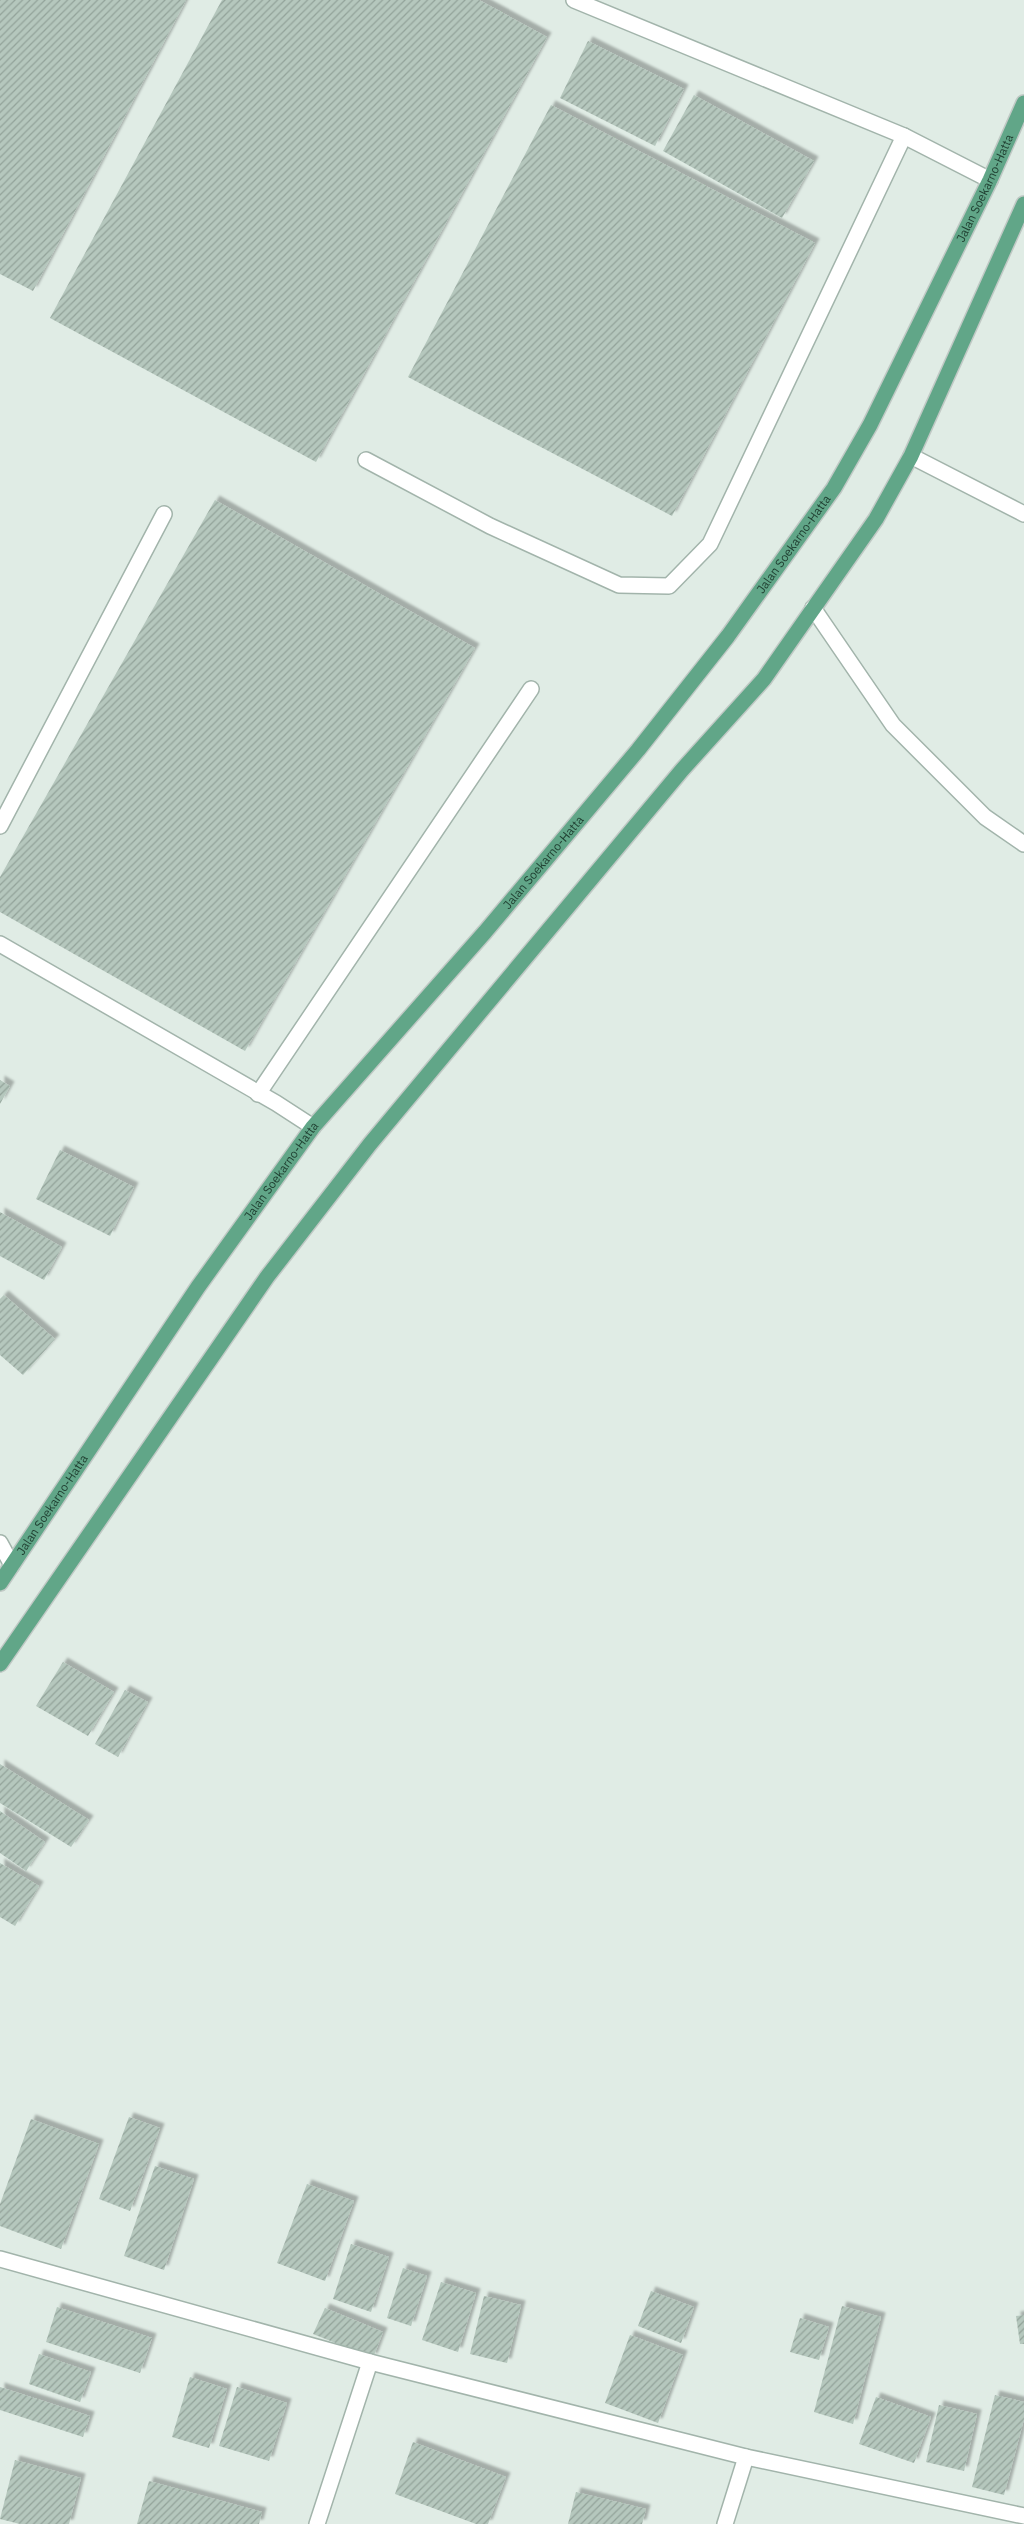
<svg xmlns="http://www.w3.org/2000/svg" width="1024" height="2524" viewBox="0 0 1024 2524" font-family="'IBM Plex Sans',sans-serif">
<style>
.building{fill:url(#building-hatch);filter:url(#shadow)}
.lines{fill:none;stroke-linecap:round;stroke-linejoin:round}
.minor-casing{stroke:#a2b4ab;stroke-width:18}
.major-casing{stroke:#c0c9c5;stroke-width:18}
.minor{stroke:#fff;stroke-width:15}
.major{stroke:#61a688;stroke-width:15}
.labels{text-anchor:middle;stroke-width:4;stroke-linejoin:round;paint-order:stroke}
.street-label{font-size:12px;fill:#1f3e30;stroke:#f1f9f3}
</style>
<defs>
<pattern id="building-hatch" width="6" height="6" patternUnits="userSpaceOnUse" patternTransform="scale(1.25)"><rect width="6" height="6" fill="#b5c7bd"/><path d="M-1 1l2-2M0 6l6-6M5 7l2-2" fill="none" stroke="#93a39a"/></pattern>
<filter id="shadow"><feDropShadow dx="4.5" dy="-4.5" stdDeviation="1" flood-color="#0004"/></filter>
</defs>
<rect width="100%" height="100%" fill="#e0ece5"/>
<!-- building -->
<g class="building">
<path d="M0,0H186L33,291L0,274Z"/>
<path d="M222,0H479L547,37L316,462L50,318Z"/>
<path d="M588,41L684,89L655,146L560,98Z"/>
<path d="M694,95L814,161L782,218L663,151Z"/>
<path d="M551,105L815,243L672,516L408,377Z"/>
<path d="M215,500L475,648L245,1051L0,912V877Z"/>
<path d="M0,1080L10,1086L0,1104Z"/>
<path d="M60,1150L134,1187L110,1236L36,1199Z"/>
<path d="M0,1212L62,1247L44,1280L0,1256Z"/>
<path d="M4,1295L55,1339L23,1375L0,1355V1299Z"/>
<path d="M63,1662L114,1692L88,1736L36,1706Z"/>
<path d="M125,1690L148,1702L118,1757L95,1744Z"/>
<path d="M0,1764L89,1820L71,1847L0,1803Z"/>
<path d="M0,1811L45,1842L26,1871L0,1853Z"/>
<path d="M0,1863L39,1886L15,1926L0,1917Z"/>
<path d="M129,2117L160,2128L130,2211L99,2199Z"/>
<path d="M31,2119L99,2144L61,2249L0,2226V2204Z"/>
<path d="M155,2166L194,2179L164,2270L124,2256Z"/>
<path d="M307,2184L354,2201L325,2281L277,2263Z"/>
<path d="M351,2244L389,2257L371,2312L333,2299Z"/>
<path d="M403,2268L427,2276L411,2326L387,2318Z"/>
<path d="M441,2282L476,2293L458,2352L422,2340Z"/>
<path d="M651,2291L694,2307L681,2343L638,2326Z"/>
<path d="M484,2296L521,2305L507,2363L470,2354Z"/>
<path d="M842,2306L881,2317L853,2424L814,2412Z"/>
<path d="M57,2307L152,2338L140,2373L46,2342Z"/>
<path d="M325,2308L383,2332L373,2358L313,2334Z"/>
<path d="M1024,2315V2344H1020L1016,2316Z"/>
<path d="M800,2318L829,2327L819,2360L790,2352Z"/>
<path d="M630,2335L683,2355L658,2423L605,2403Z"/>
<path d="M39,2354L91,2372L80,2402L29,2384Z"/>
<path d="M190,2377L227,2389L209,2448L172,2437Z"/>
<path d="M0,2387L90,2416L83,2437L0,2410Z"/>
<path d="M237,2387L287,2403L269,2461L219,2446Z"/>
<path d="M995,2395L1024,2402V2419L1004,2495L972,2487Z"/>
<path d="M876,2397L931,2417L914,2463L859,2444Z"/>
<path d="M939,2405L977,2414L964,2471L926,2462Z"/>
<path d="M413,2442L506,2477L488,2524H476L395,2494Z"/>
<path d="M15,2460L81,2478L69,2524H20L0,2519Z"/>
<path d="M149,2481L262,2512L259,2524H137Z"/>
<path d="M576,2492L646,2509L642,2524H568Z"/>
</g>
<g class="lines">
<defs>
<g id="minor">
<path d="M574,0L904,136L990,180"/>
<path d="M911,456L1024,514"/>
<path d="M366,460L490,526L619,585L669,586L710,544L904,136"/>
<path d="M813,608L893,725L985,817L1024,844"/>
<path d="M0,826L164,514"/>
<path d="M0,944L276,1103L313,1127"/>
<path d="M258,1094L531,689"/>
<path d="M0,1543L12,1565"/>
<path d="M0,2259L370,2362L746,2457L1024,2516"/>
<path d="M317,2524L370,2362"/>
<path d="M725,2524L746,2457"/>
</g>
<g id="major">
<path id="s1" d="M0,1583L198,1287L313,1127L485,932L638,750L728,636L834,488L870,425L990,180L1024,103"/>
<path d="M0,1664L267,1277L370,1144L682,770L764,679L876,519L911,456L1024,204"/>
</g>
</defs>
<!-- minor casing -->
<use href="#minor" class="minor-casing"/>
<!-- major casing -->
<use href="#major" class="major-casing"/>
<!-- minor -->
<use href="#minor" class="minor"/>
<!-- major -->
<use href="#major" class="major"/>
</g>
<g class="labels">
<!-- street labels -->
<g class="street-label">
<text dy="4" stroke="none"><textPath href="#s1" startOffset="1714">Jalan Soekarno-Hatta</textPath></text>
<text dy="4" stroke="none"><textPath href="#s1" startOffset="1309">Jalan Soekarno-Hatta</textPath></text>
<text dy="4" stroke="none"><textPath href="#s1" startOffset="904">Jalan Soekarno-Hatta</textPath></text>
<text dy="4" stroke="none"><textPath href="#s1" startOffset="499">Jalan Soekarno-Hatta</textPath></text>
<text dy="4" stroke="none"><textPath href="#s1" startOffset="94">Jalan Soekarno-Hatta</textPath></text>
</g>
</g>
</svg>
